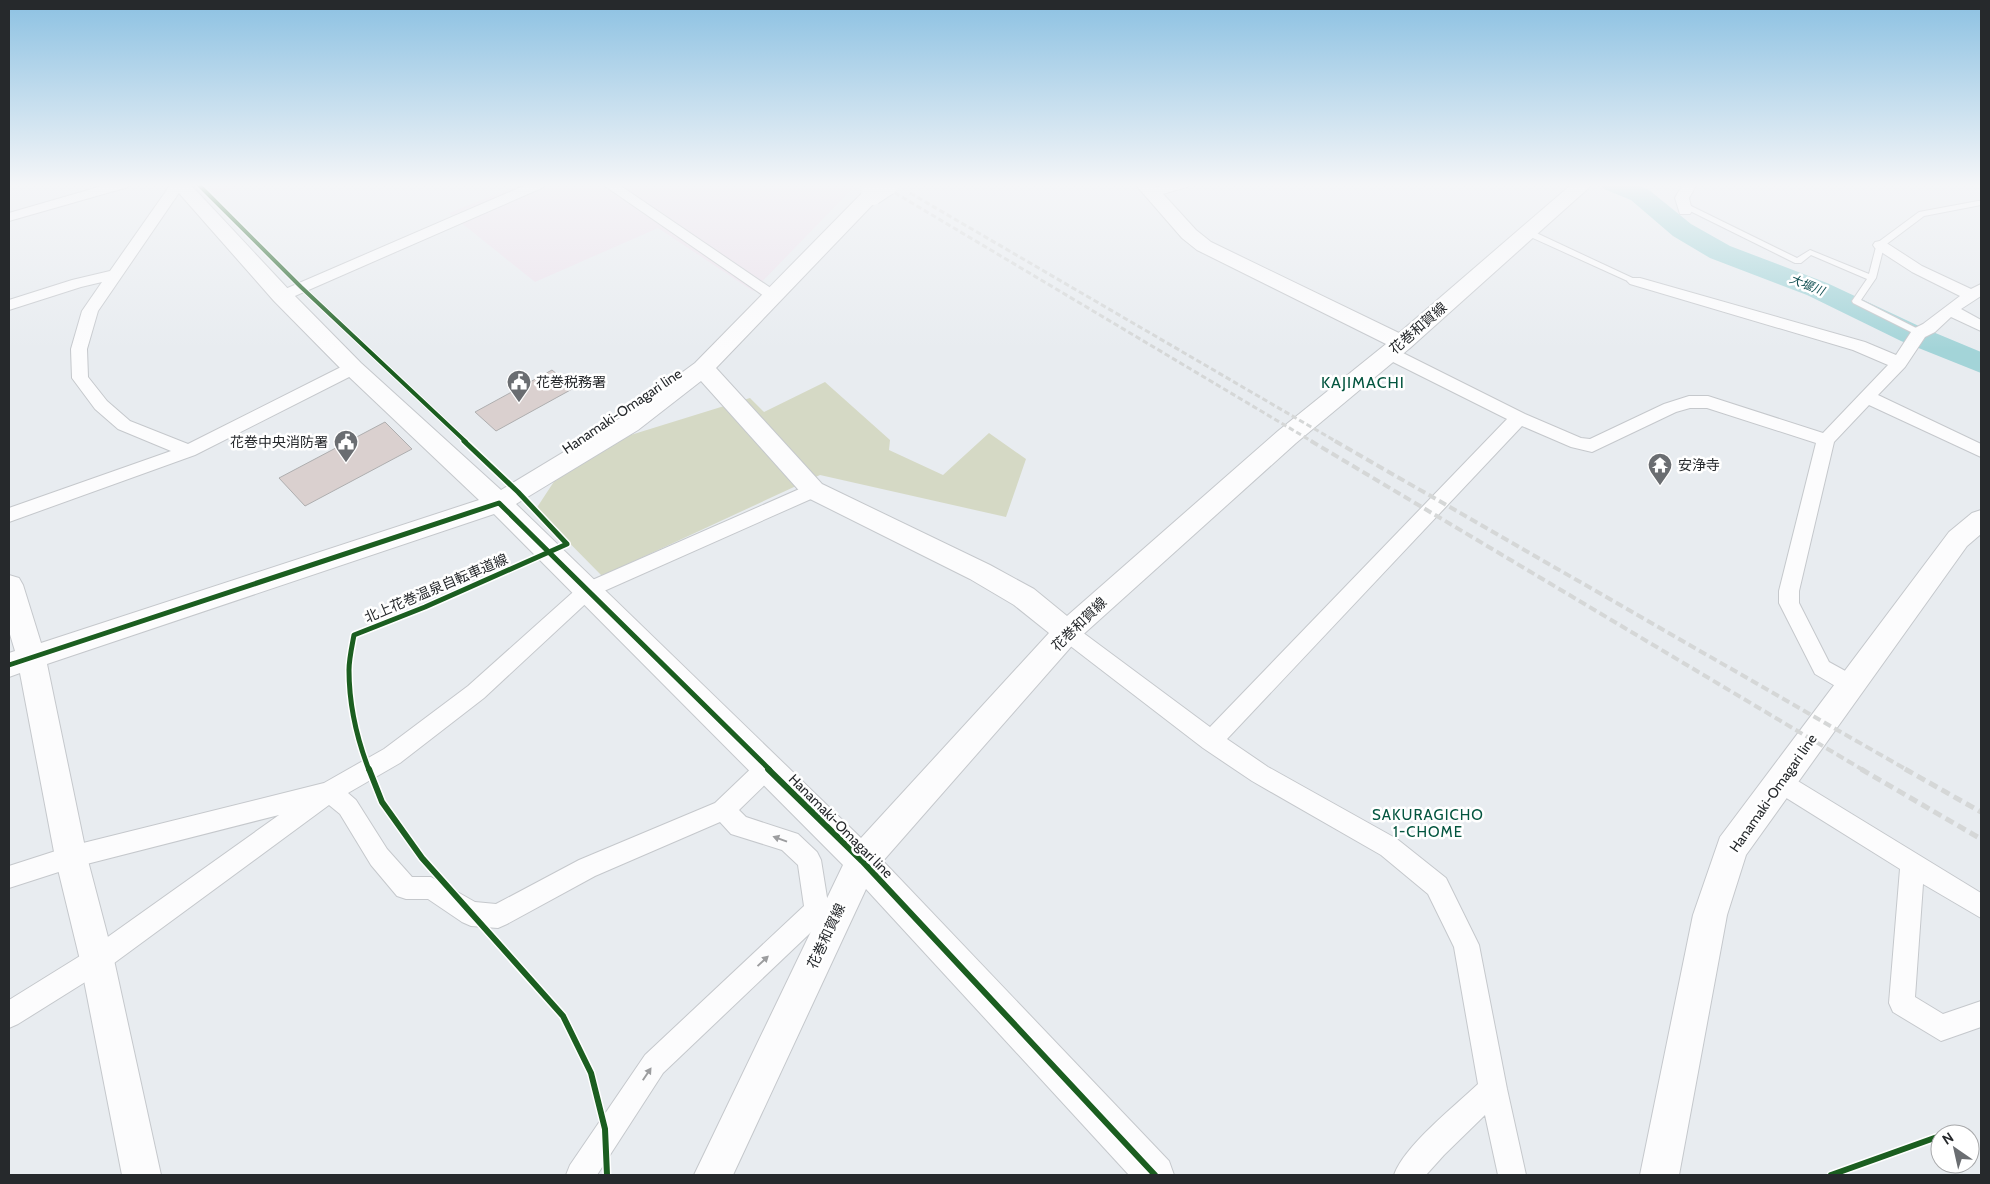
<svg xmlns="http://www.w3.org/2000/svg" width="1990" height="1184" viewBox="0 0 1990 1184" font-family="Cabin,'Noto Sans JP',sans-serif">
<style>
.industrial{fill:#ece2ec}
.green{fill:#d5d9c5}
.lines{fill:none;stroke-linecap:round;stroke-linejoin:round}
.river{fill:#a3d4d8;fill-rule:evenodd}
.building{fill:#dad0cf;stroke:#aeaeaf}
.lane-casing{stroke:#c5c8cc;stroke-width:2}
.street-casing{stroke:#c5c8cc;stroke-width:2}
.secondary-casing{stroke:#c5c8cc;stroke-width:2}
.primary-casing{stroke:#c5c8cc;stroke-width:2}
.lane{fill:#fcfcfd;fill-rule:evenodd}
.street{fill:#fcfcfd;fill-rule:evenodd}
.secondary{fill:#fcfcfd;fill-rule:evenodd}
.primary{fill:#fcfcfd;fill-rule:evenodd}
.rail-far2{stroke:#d5d7d7;stroke-width:3;stroke-dasharray:5.5 3;stroke-linecap:butt}
.rail-far1{stroke:#d5d7d7;stroke-width:4;stroke-dasharray:8 4;stroke-linecap:butt}
.rail{stroke:#d5d7d7;stroke-width:5;stroke-dasharray:9 5;stroke-linecap:butt}
.secondary-bridge-casing{stroke:#c5c8cc;stroke-width:24;stroke-linecap:butt}
.secondary-bridge{stroke:#fcfcfd;stroke-width:22}
.cycleway-far2-casing{stroke:#fff;stroke-width:6}
.cycleway-far1-casing{stroke:#fff;stroke-width:8}
.cycleway-casing{stroke:#fff;stroke-width:9}
.cycleway-far2{stroke:#1b5e20;stroke-width:4}
.cycleway-far1{stroke:#1b5e20;stroke-width:5}
.cycleway{stroke:#1b5e20;stroke-width:6}
.oneway{fill:#9c9d9f}
.labels{text-anchor:middle;stroke-width:5;stroke-linejoin:round;paint-order:stroke}
.far-water-label{font-size:12px;font-style:italic;fill:#0e4d50;stroke:#fff}
.street-label{font-size:14px;fill:#26292c;stroke:#fff}
.poi-label{font-size:14px;fill:#26292c;stroke:#fff;text-anchor:start}
.neighbourhood-label{font-size:15px;letter-spacing:1px;fill:#03553f;stroke:#fff}
.quarter-label{font-size:16px;letter-spacing:1px;fill:#03553f;stroke:#fff}
</style>
<rect width="100%" height="100%" fill="#e8ecf0"/>
<!-- industrial -->
<g class="industrial">
<path d="M205,184H246L215,195Z"/>
<path d="M522,184H857L753,291L658,228L535,282L449,213Z"/>
</g>
<!-- green -->
<path class="green" d="M825,382L890,440L889,450L943,475L989,433L1026,459L1006,517L820,475L602,576L536,509L555,480L621,438L750,398L764,412Z"/>
<g class="lines">
<!-- river -->
<path class="river" d="M1601,184H1634L1649,190L1691,224L1730,246L1827,283L1921,327L1981,352V373L1901,341L1807,295L1710,258L1673,236L1631,200L1604,189Z"/>
</g>
<!-- building -->
<g class="building">
<path d="M552,370L574,388L496,431L475,412Z"/>
<path d="M385,422L412,449L305,506L279,478Z"/>
</g>
<g class="lines">
<defs>
<g id="lane">
<path d="M1978,201H1981V205L1924,216L1884,246L1876,278L1861,300L1922,331L1923,333L1919,336L1853,303L1852,301L1867,279L1811,255L1801,263H1795L1680,206L1687,204L1797,258L1810,250L1869,274L1877,243L1919,212Z"/>
<path d="M1524,230H1530L1639,281L1638,283H1632L1524,234Z"/>
</g>
<g id="street">
<path d="M109,184H130L128,187L9,221V213Z"/>
<path d="M171,184H185L98,311L87,349L88,377L107,401L130,421L188,444L347,364L353,363L359,364L361,368L359,372L195,455L9,522V508L171,451L118,429L95,409L72,378L71,349L82,311L102,282L81,287L9,310V300L72,280L110,271Z"/>
<path d="M528,184H546L544,187L288,299H276L274,296L276,293Z"/>
<path d="M602,184H618L781,295L779,298H767Z"/>
<path d="M1169,184H1189L1187,187L1152,197L1147,196L1145,193L1147,190Z"/>
<path d="M1683,184H1697L1689,198L1692,211L1690,214H1680L1675,198Z"/>
<path d="M1880,241L1885,242L1922,266L1971,289L1981,284V296L1961,309L1981,320V331L1951,317L1935,332L1925,337L1905,367L1878,395L1981,444V457L1869,405L1834,442L1799,591V603L1829,662L1858,678L1861,684L1858,690L1850,693L1842,690L1815,674L1779,603V591L1816,443L1707,408H1690L1676,412L1592,452L1571,447L1522,426L1227,739L1268,767L1397,839L1446,878L1479,945L1507,1089L1526,1175H1498L1485,1115L1444,1155L1426,1175H1394C1404,1146 1455,1106 1478,1084L1454,947L1428,894L1381,855L1252,781L1203,748L1060,638L1057,632L1060,626L1067,624L1074,626L1210,727L1507,419L1383,357L1381,353L1383,349L1389,348L1395,349L1525,414L1581,438L1590,439L1664,404L1689,396H1708L1823,433L1888,365L1853,350L1630,284L1627,281L1630,278H1640L1865,342L1896,355L1913,329L1923,324L1960,296L1912,272L1875,248L1873,245L1875,242Z"/>
<path d="M813,483L820,485L822,490L820,495L595,595L484,698L400,763L348,793L356,800L387,849L412,877H431L475,902L496,904L579,860L715,803L760,760L768,757L776,760L779,767L776,774L739,810L746,817L798,834L817,852L821,860L829,910L826,918L663,1073L597,1175H566L570,1165L645,1055L804,906L798,865L782,850L731,834L720,822L595,876L507,924L498,928L471,926L462,922L428,899H406L397,896L371,865L340,814L329,805L106,969L18,1024L9,1028V1000L88,951L279,815L71,868L9,888V866L71,846L324,783L384,749L468,686L581,585Z"/>
<path d="M1780,772L1788,775L1981,893V918L1923,884L1915,997L1943,1014L1981,1001V1027L1941,1041L1893,1012L1889,1003L1900,869L1772,789L1769,782L1772,775Z"/>
</g>
<path id="secondary" d="M171,184H190L290,291L361,363L501,490L620,418L695,363L865,190L872,188L879,190L882,194L879,198L716,368L822,484L990,565L1034,589L1067,616L1278,431L1386,344L1197,250L1182,238L1135,184H1154L1196,230L1211,242L1399,333L1572,184H1593L1410,348L1296,443L1077,640L883,861L1169,1161L1174,1175H1129L866,889L733,1175H694L843,865L494,514L47,664L87,857L114,960L161,1175H122L80,960L55,857L20,673L9,677V653L15,651L9,631V575L19,578L23,585L41,643L479,500L345,373L274,301ZM701,381L804,496L970,579L1014,605L1049,633L861,838L516,504L638,430Z"/>
<path id="primary" d="M1981,510V534L1967,546L1746,855L1727,915L1679,1175H1640L1693,915L1720,837L1949,532L1972,513Z"/>
</defs>
<!-- lane casing -->
<use href="#lane" class="lane-casing"/>
<!-- street casing -->
<use href="#street" class="street-casing"/>
<!-- secondary casing -->
<use href="#secondary" class="secondary-casing"/>
<!-- primary casing -->
<use href="#primary" class="primary-casing"/>
<!-- lane -->
<use href="#lane" class="lane"/>
<!-- street -->
<use href="#street" class="street"/>
<!-- secondary -->
<use href="#secondary" class="secondary"/>
<!-- primary -->
<use href="#primary" class="primary"/>
<!-- rail-far2 -->
<g class="rail-far2">
<path d="M880,184L1313,442"/>
<path d="M910,193L1337,442"/>
</g>
<!-- rail-far1 -->
<g class="rail-far1">
<path d="M1311,441L1863,770"/>
<path d="M1335,441L1907,770"/>
</g>
<!-- rail -->
<g class="rail">
<path d="M1861,769L1981,839"/>
<path d="M1905,769L1981,812"/>
</g>
<defs>
<path id="secondary-bridge" d="M872,194L887,184"/>
</defs>
<!-- secondary-bridge casing -->
<use href="#secondary-bridge" class="secondary-bridge-casing"/>
<!-- secondary-bridge -->
<use href="#secondary-bridge" class="secondary-bridge"/>
<defs>
<path id="cycleway-far2" d="M198,184L301,287L466,442"/>
<g id="cycleway-far1">
<path d="M9,665L499,503L770,770"/>
<path d="M369,770C357,739 349,704 349,670C349,659 352,646 354,635L425,607L567,544L518,492L464,441"/>
</g>
<g id="cycleway">
<path d="M369,769L382,802L422,858L563,1016L591,1073L605,1129L607,1175"/>
<path d="M768,769L862,861L1155,1175"/>
<path d="M1831,1175L1940,1136"/>
</g>
</defs>
<!-- cycleway-far2 casing -->
<use href="#cycleway-far2" class="cycleway-far2-casing"/>
<!-- cycleway-far1 casing -->
<use href="#cycleway-far1" class="cycleway-far1-casing"/>
<!-- cycleway casing -->
<use href="#cycleway" class="cycleway-casing"/>
<!-- cycleway-far2 -->
<use href="#cycleway-far2" class="cycleway-far2"/>
<!-- cycleway-far1 -->
<use href="#cycleway-far1" class="cycleway-far1"/>
<!-- cycleway -->
<use href="#cycleway" class="cycleway"/>
</g>
<!-- one-way arrows -->
<defs><path id="oneway-solid" d="M-6-.8H1V-3.2L6.5 0L1 3.2V.8H-6Z" transform="scale(1.25)"/></defs>
<g class="oneway">
<use href="#oneway-solid" transform="translate(780 839) rotate(-160)"/>
<use href="#oneway-solid" transform="translate(763 961) rotate(-43)"/>
<use href="#oneway-solid" transform="translate(647 1074) rotate(-56)"/>
</g>
<!-- sky -->
<linearGradient id="sky" x2="0" y2="1"><stop stop-color="#8cc1e2"/><stop offset="0.53" stop-color="#f5f6f8"/><stop offset="1" stop-color="#f5f6f8" stop-opacity="0"/></linearGradient>
<rect width="1990" height="349" fill="url(#sky)"/>
<!-- icons -->
<defs>
<symbol id="civic-pin" viewBox="-11 -11 22 30"><path d="M0 17L-7.5 6A9.5 9.5 0 1 1 7.5 6Z" fill="#6a6d71" stroke="#fff"/><path d="M-.6-6.5H3V-4.5H.6V-3L4-1V1h2V6H-6V1h2V-1L-.6-3ZM-1.2 2.5V6h2.4V2.5Z" fill="#fff"/></symbol>
<symbol id="temple-pin" viewBox="-11 -11 22 30"><path d="M0 17L-7.5 6A9.5 9.5 0 1 1 7.5 6Z" fill="#6a6d71" stroke="#fff"/><path d="M0-6L5-2H3V0L6.5 2.5H4V6H1.5V3h-3V6H-4V2.5H-6.5L-3 0V-2H-5Z" fill="#fff"/></symbol>
</defs>
<g fill-rule="evenodd">
<use href="#civic-pin" x="505" y="368" width="28" height="38"/>
<use href="#civic-pin" x="332" y="428" width="28" height="38"/>
<use href="#temple-pin" x="1646" y="451" width="28" height="38"/>
</g>
<g class="labels">
<!-- far-water labels -->
<g class="far-water-label">
<text transform="translate(1807 285) rotate(22)" y="4">大堰川</text>
</g>
<!-- street labels -->
<g class="street-label">
<text transform="translate(1418 328) rotate(-41)" y="5">花巻和賀線</text>
<text transform="translate(622 411) rotate(-34)" y="5">Hanamaki-Omagari line</text>
<text transform="translate(436 588) rotate(-23)" y="5">北上花巻温泉自転車道線</text>
<text transform="translate(1079 624) rotate(-44)" y="5">花巻和賀線</text>
<text transform="translate(1773 793) rotate(-55)" y="5">Hanamaki-Omagari line</text>
<text transform="translate(841 826) rotate(45)" y="5">Hanamaki-Omagari line</text>
<text transform="translate(826 936) rotate(-65)" y="5">花巻和賀線</text>
</g>
<!-- poi labels -->
<g class="poi-label">
<text x="536" y="387">花巻税務署</text>
<text x="328" y="447" text-anchor="end">花巻中央消防署</text>
<text x="1678" y="470">安浄寺</text>
</g>
<!-- neighbourhood labels -->
<g class="neighbourhood-label">
<text x="1428" y="820">SAKURAGICHO<tspan x="1428" dy="17">1-CHOME</tspan></text>
</g>
<!-- quarter labels -->
<g class="quarter-label">
<text x="1363" y="388">KAJIMACHI</text>
</g>
</g>
<!-- border -->
<rect width="1990" height="1184" fill="none" stroke="#26292c" stroke-width="20"/>
<!-- north arrow -->
<g transform="translate(1955 1149) rotate(326)"><circle r="24" fill="#ffffff" stroke="#a8a9ab"/>
<path d="M0-4L9 19L0 12L-9 19Z" fill="#6a6d71"/>
<text y="-8" font-size="14" font-weight="bold" text-anchor="middle" fill="#26292c">N</text>
</g>
</svg>
